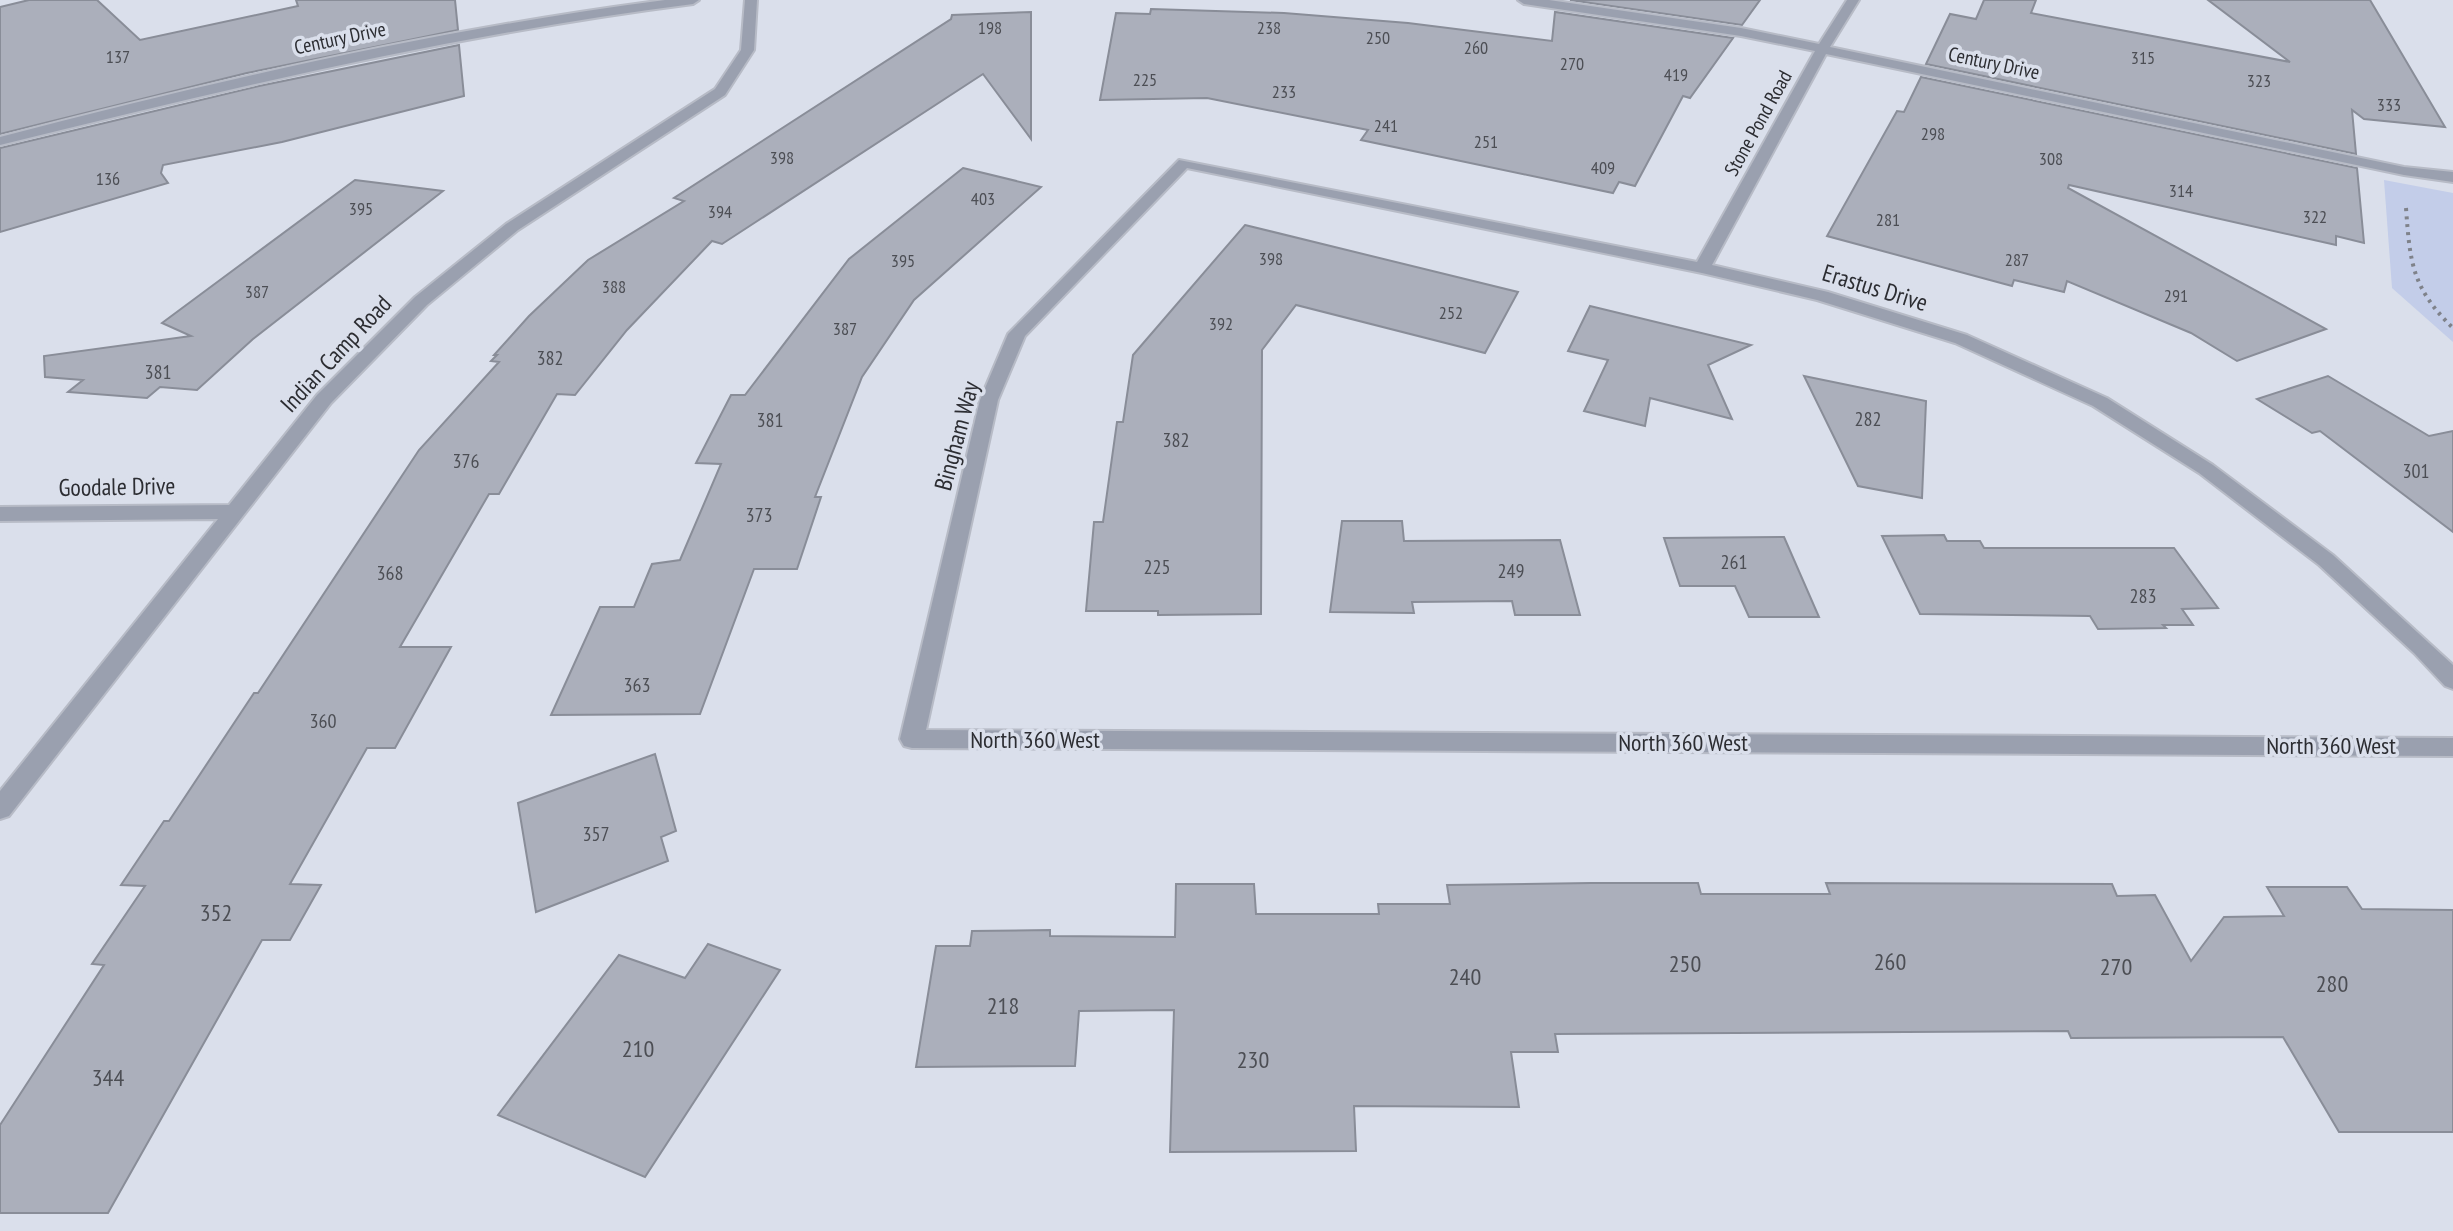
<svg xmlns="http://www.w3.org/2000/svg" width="2453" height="1231" viewBox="0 0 2453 1231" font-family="'PT Sans Narrow',sans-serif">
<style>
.green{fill:#c3cde9}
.building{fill:#abafbb;stroke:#898d98;stroke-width:2}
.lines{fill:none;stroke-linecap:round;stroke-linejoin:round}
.minor-casing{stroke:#b7bbc6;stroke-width:4}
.path{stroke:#7f828a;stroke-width:4;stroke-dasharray:3 5;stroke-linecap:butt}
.minor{fill:#9aa0af;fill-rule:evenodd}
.labels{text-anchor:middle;stroke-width:7;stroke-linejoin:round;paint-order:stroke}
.far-number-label{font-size:18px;fill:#4c4e54}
.far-street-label{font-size:20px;fill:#2c2d32;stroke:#dadfeb}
.number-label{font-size:20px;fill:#4c4e54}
.street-label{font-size:24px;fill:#2c2d32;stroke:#dadfeb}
.near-number-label{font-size:24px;fill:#4c4e54}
</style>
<rect width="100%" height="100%" fill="#dadfeb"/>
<!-- green -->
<path class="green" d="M2384,180L2453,193V342L2392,288Z"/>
<!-- building -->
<g class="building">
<path d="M29,0H97L140,40L298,6L296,0H455L458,30L247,73L0,134V7Z"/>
<path d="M1570,0H1760L1742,25Z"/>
<path d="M1984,0H2036L2031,13L2290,62L2208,0H2370L2445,127L2364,119L2352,110L2356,154L1926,64L1950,14L1976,19Z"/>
<path d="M1151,9L1284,13L1408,23L1552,41L1555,12L1733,38L1690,98L1683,96L1635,186L1619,182L1613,193L1361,140L1368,130L1207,98L1100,100L1116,13L1150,14Z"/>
<path d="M1031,12V139L983,74L722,244L712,241L627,330L575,395L557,394L499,494H489L400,647H451L395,748H367L290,884L321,885L290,940H262L108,1213H0V1125L104,965L92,964L145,886L121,885L164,821H169L254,693H258L419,450L499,362L491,361L497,355H494L529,316L588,260L684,201L674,198L951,19L952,15Z"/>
<path d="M459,45L464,96L282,142L163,165L161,173L168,183L0,232V148L259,86Z"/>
<path d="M1921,77L2357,168L2364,243L2336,236V245L2069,185L2068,188L2326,329L2237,361L2191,333L2067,281L2064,292L2014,280L2012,286L1827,236L1897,111L1904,112Z"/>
<path d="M963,168L1041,187L914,300L862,377L815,497H821L797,569H754L700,714L551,715L600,607H634L652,564L680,560L721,464L696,463L731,395H745L849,259Z"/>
<path d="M355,180L443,191L253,339L197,390L160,387L147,398L68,392L83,380L45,377L44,356L191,336L162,323Z"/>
<path d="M1245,225L1518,292L1485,353L1296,305L1262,350L1261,614L1158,615V611H1086L1094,522H1103L1117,422H1123L1133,355Z"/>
<path d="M1590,306L1751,345L1708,365L1732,419L1650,398L1645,426L1584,411L1608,360L1568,351Z"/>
<path d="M1804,376L1926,401L1922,498L1858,486Z"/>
<path d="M2328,376L2429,436L2453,431V532L2320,431L2312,433L2257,399Z"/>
<path d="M1342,521H1402L1404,541L1560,540L1580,615H1515L1512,601L1412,602L1414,613L1330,612Z"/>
<path d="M1944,535L1947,541H1980L1984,548H2174L2218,608L2182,609L2193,625H2163L2166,628L2098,629L2090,616L1920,614L1882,536Z"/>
<path d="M1784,537L1819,617H1749L1735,586H1680L1664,538Z"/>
<path d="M655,754L676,831L661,837L668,861L536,912L518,803Z"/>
<path d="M1591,883H1698L1701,894H1830L1826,883L2112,884L2117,896L2155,895L2191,961L2224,917L2284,916L2267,887H2347L2362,909L2453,910V1132H2339L2283,1037L2071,1038L2068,1031L1555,1034L1558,1052H1511L1519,1107L1354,1106L1356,1151L1170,1152L1174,1010L1079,1011L1075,1066L916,1067L936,946H970L972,931L1050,930V936L1175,937L1176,884H1254L1256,914H1379L1378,904H1450L1447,885Z"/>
<path d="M708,944L780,970L645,1177L498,1115L619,955L685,978Z"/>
</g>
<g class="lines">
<defs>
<g id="minor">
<path d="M665,0H699L693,4C458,34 230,88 0,145V137C219,80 440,29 665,0Z"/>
<path d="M745,0H757L754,50L725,95L518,230L427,305L331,403L9,816L0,819V791L218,519L0,521V507L229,505L317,395L415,297L506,224L715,89L741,50Z"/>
<path d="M1518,0H1549L1741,28L1819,44L1847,0H1859L1830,47L2404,167L2453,172V182L2404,175L1826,54L1712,265L1828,292L1967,335L2107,398L2213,465L2333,555L2453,665V689L2445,686L2414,653L2319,565L2199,473L2093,406L1955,343L1817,300L1702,273L1187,168L1025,336L998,400L926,730L2453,738V756L912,748L904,746L900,739L980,400L1008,334L1179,160L1697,262L1815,51L1741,36L1524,4Z"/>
</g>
</defs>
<!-- minor casing -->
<use href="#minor" class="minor-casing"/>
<!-- path -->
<path class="path" d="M2406,208C2410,263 2412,288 2453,328"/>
<!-- minor -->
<use href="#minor" class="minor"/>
</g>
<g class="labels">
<!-- far-number labels -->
<g class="far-number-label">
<text x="990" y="34">198</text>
<text x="1269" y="34">238</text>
<text x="1378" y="44">250</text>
<text x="1476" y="54">260</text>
<text x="118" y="63">137</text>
<text x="2143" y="64">315</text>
<text x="1572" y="70">270</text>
<text x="1676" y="81">419</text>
<text x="1145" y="86">225</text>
<text x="2259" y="87">323</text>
<text x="1284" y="98">233</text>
<text x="2389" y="111">333</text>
<text x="1386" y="132">241</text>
<text x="1933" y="140">298</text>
<text x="1486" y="148">251</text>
<text x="782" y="164">398</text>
<text x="2051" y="165">308</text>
<text x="1603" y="174">409</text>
<text x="108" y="185">136</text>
<text x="2181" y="197">314</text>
<text x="983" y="205">403</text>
<text x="361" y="215">395</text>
<text x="720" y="218">394</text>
<text x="2315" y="223">322</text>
<text x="1888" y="226">281</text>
<text x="1271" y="265">398</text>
<text x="2017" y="266">287</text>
<text x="903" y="267">395</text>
<text x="614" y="293">388</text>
<text x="257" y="298">387</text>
<text x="2176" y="302">291</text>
<text x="1451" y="319">252</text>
<text x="1221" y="330">392</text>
<text x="845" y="335">387</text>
</g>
<!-- far-street labels -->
<g class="far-street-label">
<text transform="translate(340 38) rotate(-12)" y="7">Century Drive</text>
<text transform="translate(1994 63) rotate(12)" y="7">Century Drive</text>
<text transform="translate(1758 123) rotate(-61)" y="7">Stone Pond Road</text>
</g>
<!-- number labels -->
<g class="number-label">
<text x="550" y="365">382</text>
<text x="158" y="379">381</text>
<text x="1868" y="426">282</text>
<text x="770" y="427">381</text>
<text x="1176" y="447">382</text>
<text x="466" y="468">376</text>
<text x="2416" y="478">301</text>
<text x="759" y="522">373</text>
<text x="1734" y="569">261</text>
<text x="1157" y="574">225</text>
<text x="1511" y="578">249</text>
<text x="390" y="580">368</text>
<text x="2143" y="603">283</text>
<text x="637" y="692">363</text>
<text x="323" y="728">360</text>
<text x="596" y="841">357</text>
</g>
<!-- street labels -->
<g class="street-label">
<text transform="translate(1875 288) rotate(17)" y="8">Erastus Drive</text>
<text transform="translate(336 354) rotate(-47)" y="8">Indian Camp Road</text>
<text transform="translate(957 436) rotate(-75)" y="8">Bingham Way</text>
<text transform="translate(117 487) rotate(-1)" y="8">Goodale Drive</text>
<text x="1035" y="748">North 360 West</text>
<text x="1683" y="751">North 360 West</text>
<text x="2331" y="754">North 360 West</text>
</g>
<!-- near-number labels -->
<g class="near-number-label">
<text x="216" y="921">352</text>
<text x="1890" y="970">260</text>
<text x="1685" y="972">250</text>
<text x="2116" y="975">270</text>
<text x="1465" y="985">240</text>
<text x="2332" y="992">280</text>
<text x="1003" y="1014">218</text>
<text x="638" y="1057">210</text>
<text x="1253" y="1068">230</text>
<text x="108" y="1086">344</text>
</g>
</g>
</svg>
